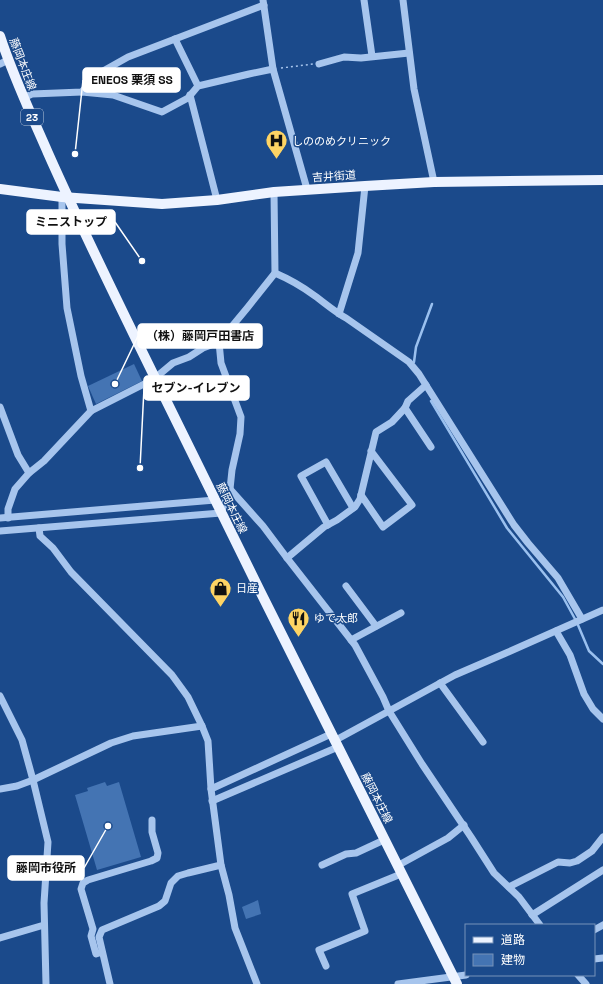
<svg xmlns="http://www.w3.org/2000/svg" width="603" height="984" viewBox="0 0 603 984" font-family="'Space Grotesk','Noto Sans JP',sans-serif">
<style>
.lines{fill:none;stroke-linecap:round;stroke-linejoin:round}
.stream{stroke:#9ac0ef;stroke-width:2.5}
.building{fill:#4474b3}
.path{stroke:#a7c5ed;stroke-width:1.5;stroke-dasharray:2 3;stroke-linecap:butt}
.minor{stroke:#a7c5ed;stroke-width:7}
.major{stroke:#edf3ff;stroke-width:10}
.labels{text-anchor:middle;stroke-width:3;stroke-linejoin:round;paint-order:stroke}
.shield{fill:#1b4a8b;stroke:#bbc9dc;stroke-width:1}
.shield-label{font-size:10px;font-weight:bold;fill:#fff}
.street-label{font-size:11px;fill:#fff;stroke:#1b4a8b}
.poi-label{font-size:11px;fill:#fff;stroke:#1b4a8b;text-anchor:start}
.leader{fill:none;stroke:#fff;stroke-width:1.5}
.callout-dot{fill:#fff;stroke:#1b4a8b;stroke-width:1.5}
.callout{fill:#fff;stroke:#fff;stroke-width:1.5}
.callout-label{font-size:12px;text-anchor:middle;font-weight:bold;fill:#111}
</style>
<rect width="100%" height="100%" fill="#1b4a8b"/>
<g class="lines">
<!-- stream -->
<g class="stream">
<path d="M414,362L416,347L432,304"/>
<path d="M431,401L507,528L563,597L575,619"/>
<path d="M578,625L589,651L603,664"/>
</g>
</g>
<!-- building -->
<g class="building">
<path d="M134,364L142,381L96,404L88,386Z"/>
<path d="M105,782L107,786L119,782L141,857L97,870L75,795L88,791L87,788Z"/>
<path d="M258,900L261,914L246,919L242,907Z"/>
</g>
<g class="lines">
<!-- path -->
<path class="path" d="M281,68L313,64"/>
<!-- minor -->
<g class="minor">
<path d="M263,0L273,69L307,189"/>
<path d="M364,0L372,56"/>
<path d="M403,0L414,89L434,182"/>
<path d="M175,39L198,86"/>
<path d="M0,64L8,60"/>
<path d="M319,64L344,57L361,58L409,53"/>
<path d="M82,92L113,95L162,112L188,98L198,86L249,74L273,69"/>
<path d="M190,95L217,200"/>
<path d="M23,98L32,94L82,92L96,75L128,57L264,5"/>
<path d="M62,197V244L67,308L81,376L91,411"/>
<path d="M275,273C289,279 303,287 315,296C326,304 335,312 346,318L409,362L419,374L514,525L528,543L558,578L582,619"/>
<path d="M339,314L358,253L365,186"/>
<path d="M0,407L18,455L29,473"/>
<path d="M405,408L431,447"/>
<path d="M230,489L263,526L287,558L355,645L383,697L389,711L422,764L471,837L494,873L519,897L540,925"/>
<path d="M361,495L383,527L412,505L371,451"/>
<path d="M0,518L215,500"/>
<path d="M8,518V509L15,489L29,473L44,461L91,411L150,381L155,378L173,363L189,357L203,348L219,342L248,307L275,273L274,192"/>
<path d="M328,525L301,476L326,462L353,508"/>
<path d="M39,528L40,536L53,548L71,572L172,675L188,697L202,726L208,741L211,789L221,865L229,895L235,928L257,984"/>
<path d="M0,531L221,513L230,489L232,470L240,434L241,417L221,363L219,342"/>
<path d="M287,558L324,527L337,520L355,507L360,499L376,432L392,422L405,408L408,401L426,385"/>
<path d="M346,586L376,626"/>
<path d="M556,631L570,655L584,694L593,709L603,719"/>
<path d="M351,640L401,613"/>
<path d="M440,683L483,742"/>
<path d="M0,696L22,740L33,780L48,842L44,903L46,984"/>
<path d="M334,741L455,675L506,653L603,610"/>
<path d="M0,789L17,786L33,780L111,743L133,736L202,726"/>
<path d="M211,789L331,734"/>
<path d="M212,801L338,747"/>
<path d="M322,865L346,854L356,853L384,840"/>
<path d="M397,866L448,838L464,825"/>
<path d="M509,887L558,862L570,863L577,861L592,851L603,837"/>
<path d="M532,915L603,870"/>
<path d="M594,930L603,925"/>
<path d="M0,938L44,925"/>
<path d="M102,952L96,954L91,936L93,929L81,889L83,883L88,880L151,861L157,858L158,853L152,832V820"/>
<path d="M594,959L603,958"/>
<path d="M326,966L319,950L365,931L352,894L401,874"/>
<path d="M578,975L586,984"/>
<path d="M110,984L99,937L102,930L159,906L165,901L171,883L178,876L188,873L221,865"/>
<path d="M398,984L466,975"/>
</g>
<!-- major -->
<g class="major">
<path d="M0,36C13,76 31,114 48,153C84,234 123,313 162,392C259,590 357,787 457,984"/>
<path d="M0,189L62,197L162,204L217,200L274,192L365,186L434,182L603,180"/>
</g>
</g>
<!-- icons -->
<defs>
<symbol id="hospital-pin" viewBox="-11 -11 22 30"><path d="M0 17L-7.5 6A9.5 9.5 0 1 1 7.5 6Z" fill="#fed464" stroke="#1b4a8b"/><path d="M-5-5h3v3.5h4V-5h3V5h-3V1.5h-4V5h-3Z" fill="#111"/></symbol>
<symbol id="shop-pin" viewBox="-11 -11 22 30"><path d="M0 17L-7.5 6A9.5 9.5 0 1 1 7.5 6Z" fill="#fed464" stroke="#1b4a8b"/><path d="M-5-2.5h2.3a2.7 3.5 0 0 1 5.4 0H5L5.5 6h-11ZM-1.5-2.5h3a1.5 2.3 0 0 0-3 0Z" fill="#111"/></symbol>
<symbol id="restaurant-pin" viewBox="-11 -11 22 30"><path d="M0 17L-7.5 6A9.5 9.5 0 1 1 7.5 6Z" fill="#fed464" stroke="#1b4a8b"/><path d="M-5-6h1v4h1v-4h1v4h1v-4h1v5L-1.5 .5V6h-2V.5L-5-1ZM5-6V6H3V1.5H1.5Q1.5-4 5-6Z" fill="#111"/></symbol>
</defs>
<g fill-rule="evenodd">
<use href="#hospital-pin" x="264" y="128" width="25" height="34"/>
<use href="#shop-pin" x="208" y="576" width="25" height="34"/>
<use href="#restaurant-pin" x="286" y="606" width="25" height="34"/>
</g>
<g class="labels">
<!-- shield labels -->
<rect class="shield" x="21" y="109" width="22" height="16" rx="3"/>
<g class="shield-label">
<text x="32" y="121">23</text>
</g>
<!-- street labels -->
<g class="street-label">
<text transform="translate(23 64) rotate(69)" y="4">藤岡本庄線</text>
<text transform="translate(334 176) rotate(-4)" y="4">吉井街道</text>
<text transform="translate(232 508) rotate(64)" y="4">藤岡本庄線</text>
<text transform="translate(377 798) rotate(63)" y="4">藤岡本庄線</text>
</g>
<!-- poi labels -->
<g class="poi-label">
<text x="292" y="145">しののめクリニック</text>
<text x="236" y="592">日産</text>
<text x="314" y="622">ゆで太郎</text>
</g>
</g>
<!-- callouts -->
<path class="leader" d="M75 154L83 80M142 261L115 222M115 384L138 336M140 468L144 388M108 826L84 868"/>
<g class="callout-dot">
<circle cx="75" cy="154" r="4"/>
<circle cx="142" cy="261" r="4"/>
<circle cx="115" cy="384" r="4"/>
<circle cx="140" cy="468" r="4"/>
<circle cx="108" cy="826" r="4"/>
</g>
<g class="callout">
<rect x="83" y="68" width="97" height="24" rx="4"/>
<rect x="27" y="210" width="88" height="24" rx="4"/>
<rect x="138" y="324" width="124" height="24" rx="4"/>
<rect x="144" y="376" width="105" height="24" rx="4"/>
<rect x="8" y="856" width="76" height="24" rx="4"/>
</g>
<g class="callout-label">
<text x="132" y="84">ENEOS 栗須 SS</text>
<text x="71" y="226">ミニストップ</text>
<text x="200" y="340">（株）藤岡戸田書店</text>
<text x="196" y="392">セブン-イレブン</text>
<text x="46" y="872">藤岡市役所</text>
</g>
<!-- legend -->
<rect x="465" y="924" width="130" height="52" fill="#1b4a8b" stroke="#7692b9"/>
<rect x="473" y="937" width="20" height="6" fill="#edf3ff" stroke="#7692b9"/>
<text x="501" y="944" font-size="12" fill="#ffffff">道路</text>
<rect x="473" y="954" width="20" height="12" fill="#4474b3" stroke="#7692b9"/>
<text x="501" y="964" font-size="12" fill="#ffffff">建物</text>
</svg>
